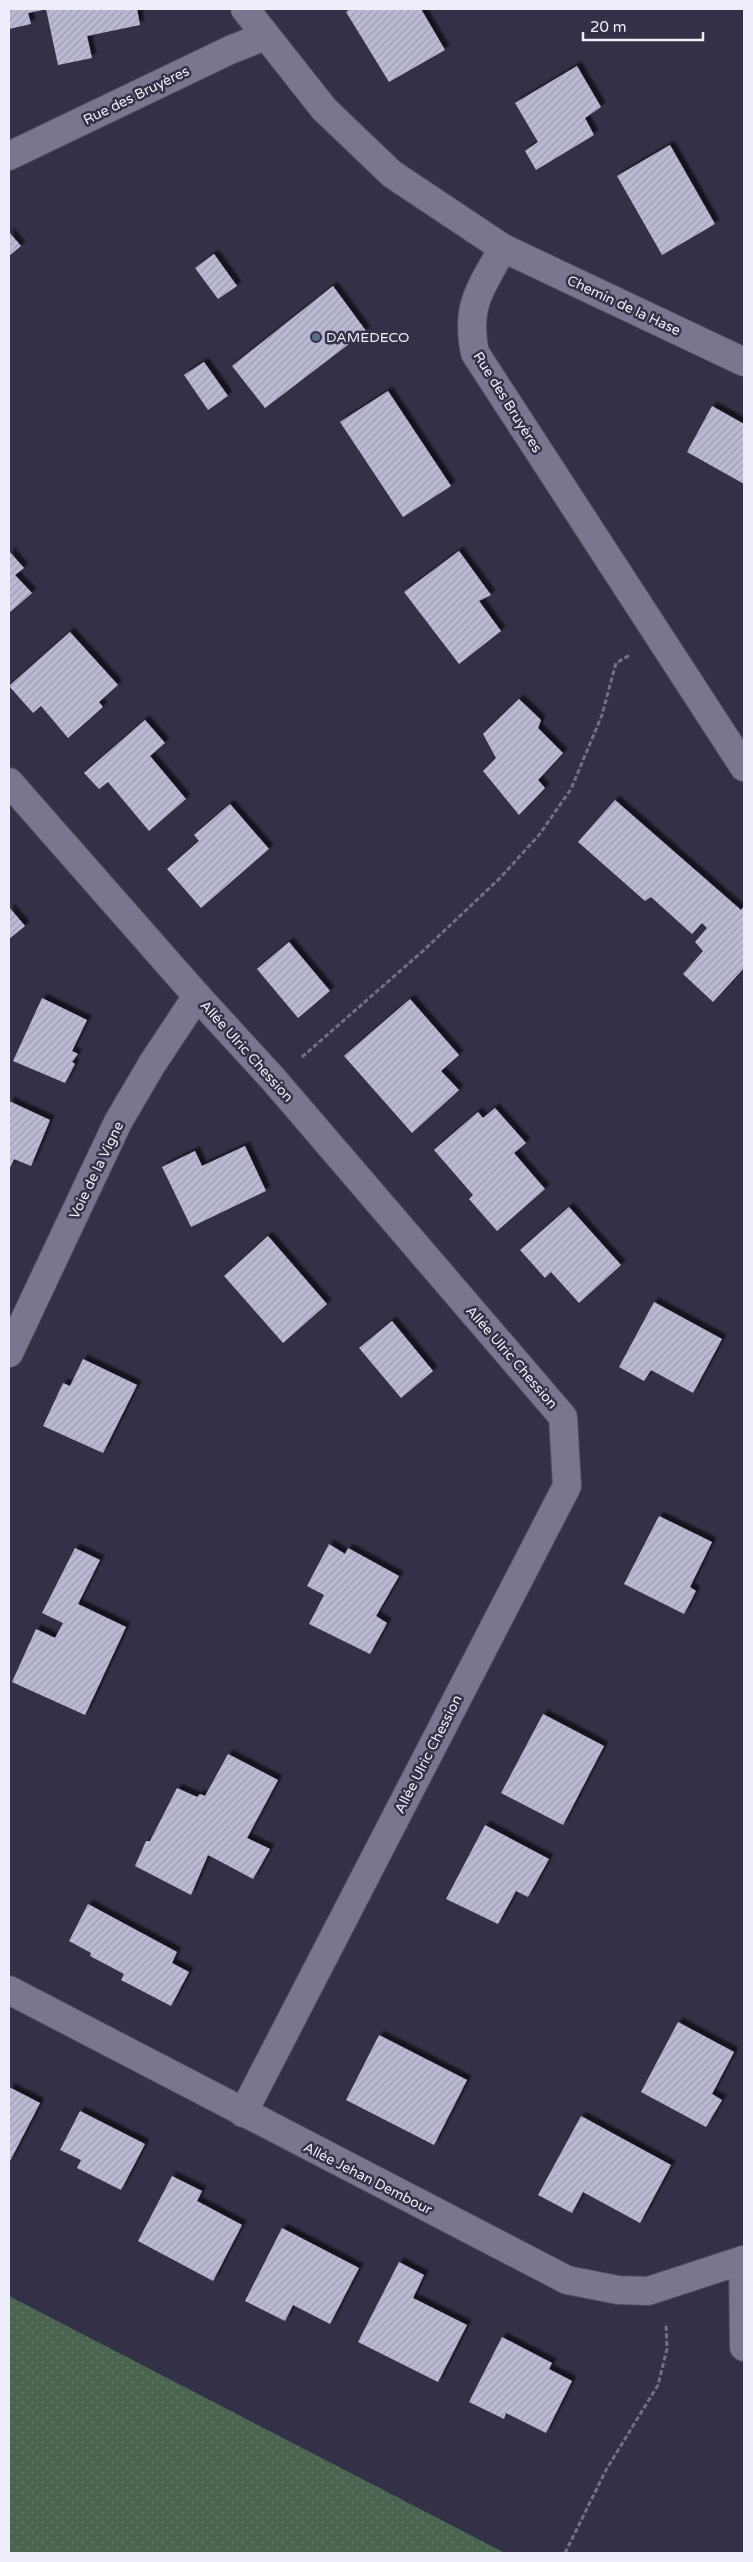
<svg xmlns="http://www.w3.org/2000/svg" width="753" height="2562" viewBox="0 0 753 2562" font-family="'Varela Round',sans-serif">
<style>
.grass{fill:url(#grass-dots)}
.building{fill:url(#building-hatch);filter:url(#shadow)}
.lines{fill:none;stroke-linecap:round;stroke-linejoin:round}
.minor-casing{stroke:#4e4c5e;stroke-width:30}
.path{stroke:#727084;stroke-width:3;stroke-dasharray:5 2.5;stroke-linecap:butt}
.minor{stroke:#79778f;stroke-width:28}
.service-dot{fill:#5c6f8a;stroke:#333147;stroke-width:2}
.labels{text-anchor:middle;stroke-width:5;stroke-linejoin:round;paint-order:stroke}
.street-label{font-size:14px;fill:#eeedfb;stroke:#333147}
.poi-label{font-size:14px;fill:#eeedfb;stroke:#333147;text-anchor:start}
</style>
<defs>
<pattern id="grass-dots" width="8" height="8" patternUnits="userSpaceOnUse" patternTransform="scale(1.25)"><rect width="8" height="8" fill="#496550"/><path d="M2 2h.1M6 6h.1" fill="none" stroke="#647b6a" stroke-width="1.8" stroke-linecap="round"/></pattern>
<pattern id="building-hatch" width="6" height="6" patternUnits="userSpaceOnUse" patternTransform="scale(1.25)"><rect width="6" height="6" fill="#bbbad4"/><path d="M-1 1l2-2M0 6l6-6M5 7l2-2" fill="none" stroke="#9e9db2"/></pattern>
<filter id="shadow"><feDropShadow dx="4.5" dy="-4.5" stdDeviation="1" flood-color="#0009"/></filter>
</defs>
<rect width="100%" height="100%" fill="#333147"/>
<!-- grass -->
<path class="grass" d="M9,2296L505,2553H9Z"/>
<!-- building -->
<g class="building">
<path d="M9,9H43V10L28,13L31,24L9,29Z"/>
<path d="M46,9H137L140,25L87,36L92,58L58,65Z"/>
<path d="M350,9H421L445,50L389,82L346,12Z"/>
<path d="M577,66L601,107L585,118L594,135L536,170L525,151L538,142L515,103Z"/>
<path d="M670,145L715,224L662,255L617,176Z"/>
<path d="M9,232L21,246L9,256Z"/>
<path d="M214,254L237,286L218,299L195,268Z"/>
<path d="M333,286L366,331L265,408L232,366Z"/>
<path d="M204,362L228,396L208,410L184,375Z"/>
<path d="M388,391L451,486L403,517L340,422Z"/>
<path d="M712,406L744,424V484L687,452Z"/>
<path d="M9,551L24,568L15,575L32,593L9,613Z"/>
<path d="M459,551L491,595L479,601L501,631L459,664L404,592Z"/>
<path d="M70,632L118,685L99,702L103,707L68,738L41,706L33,713L9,686Z"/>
<path d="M519,699L541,720L538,728L563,753L538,780L545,788L519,815L483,771L496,758L483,734Z"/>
<path d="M145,720L165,743L150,756L186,799L149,831L108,782L99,789L84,773Z"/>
<path d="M615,800L741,910L744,906V968L713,1002L683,974L703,951L695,942L707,928L702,923L692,934L651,897L645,901L578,842Z"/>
<path d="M230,804L269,849L201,908L167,869L199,841L194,835Z"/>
<path d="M9,907L25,926L9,939Z"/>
<path d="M289,942L330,991L298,1018L257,969Z"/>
<path d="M42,998L87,1020L72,1051L78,1054L72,1062L75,1064L65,1083L13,1061Z"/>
<path d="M410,999L459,1055L441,1071L459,1090L412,1133L344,1056Z"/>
<path d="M9,1101L50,1120L31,1166L14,1159L9,1170Z"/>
<path d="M495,1108L526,1143L514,1153L545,1189L497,1231L469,1199L473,1195L434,1150L478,1112L483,1118Z"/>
<path d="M245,1146L266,1191L191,1227L162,1167L195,1151L202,1166Z"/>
<path d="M569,1207L621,1265L579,1303L551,1272L545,1278L520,1250Z"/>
<path d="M268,1236L327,1304L283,1343L224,1276Z"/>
<path d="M654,1302L722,1339L693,1393L651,1370L644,1381L619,1367Z"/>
<path d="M392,1321L433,1371L401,1398L359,1348Z"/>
<path d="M83,1359L137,1385L103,1453L43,1426L63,1383L70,1386Z"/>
<path d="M659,1516L712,1542L690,1587L696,1591L684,1614L624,1584Z"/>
<path d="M329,1544L345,1554L348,1548L399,1576L376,1616L387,1623L370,1654L309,1624L324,1595L307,1586Z"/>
<path d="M75,1548L100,1560L78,1604L126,1627L85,1715L12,1682L36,1629L55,1638L63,1623L42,1613Z"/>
<path d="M543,1714L604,1746L563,1825L501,1793Z"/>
<path d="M228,1754L278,1780L247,1838L270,1849L253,1879L208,1855L191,1895L135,1866L146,1841H150L177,1788L197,1797L200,1794L205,1796Z"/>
<path d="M485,1825L549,1859L528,1897L516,1891L498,1924L446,1899Z"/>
<path d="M88,1904L177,1952L172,1963L189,1972L171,2006L121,1980L124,1974L90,1956L91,1953L69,1941Z"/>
<path d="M678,2022L734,2052L712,2094L722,2100L706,2127L641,2092Z"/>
<path d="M379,2035L467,2080L434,2145L346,2100Z"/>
<path d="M9,2087L40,2103L9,2163Z"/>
<path d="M80,2111L145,2144L121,2190L77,2168L81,2160L60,2150Z"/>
<path d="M581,2116L671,2165L640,2223L583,2192L572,2213L538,2195Z"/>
<path d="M172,2176L202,2191L197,2201L242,2225L213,2281L138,2241Z"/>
<path d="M282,2228L359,2268L330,2324L293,2305L285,2321L245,2301Z"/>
<path d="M399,2262L424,2275L413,2298L467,2325L438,2382L358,2342Z"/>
<path d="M502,2337L552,2363L549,2369L572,2381L546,2433L506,2413L504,2419L469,2402Z"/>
</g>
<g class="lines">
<defs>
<g id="minor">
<path d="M245,9L324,109L392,174L503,248L744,362"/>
<path d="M9,156L230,50L265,36"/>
<path d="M503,248C481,288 465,305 475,353L744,767"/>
<path d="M9,782L197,996L274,1080L563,1417L567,1486L243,2113"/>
<path d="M9,1353L118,1122L152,1064L197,996"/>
<path d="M9,1990L567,2280L618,2290L648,2291L743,2260"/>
<path d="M743,2260L744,2347"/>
</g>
</defs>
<!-- minor casing -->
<use href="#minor" class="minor-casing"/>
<!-- path -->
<g class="path">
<path d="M302,1057L424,950L500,878L539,835L571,789L602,715L616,663L630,655"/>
<path d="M565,2553L606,2470L658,2385L667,2349L666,2323"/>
</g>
<!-- minor -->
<use href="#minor" class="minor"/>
</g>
<!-- markers -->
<circle class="service-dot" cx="316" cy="337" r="5"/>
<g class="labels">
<!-- street labels -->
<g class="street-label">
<text transform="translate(136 95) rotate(-26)" y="5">Rue des Bruyères</text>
<text transform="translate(624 305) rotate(25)" y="5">Chemin de la Hase</text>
<text transform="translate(508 402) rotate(58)" y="5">Rue des Bruyères</text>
<text transform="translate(247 1051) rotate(48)" y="5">Allée Ulric Chession</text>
<text transform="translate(96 1170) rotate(-64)" y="5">Voie de la Vigne</text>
<text transform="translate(512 1357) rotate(49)" y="5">Allée Ulric Chession</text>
<text transform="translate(428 1754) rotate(-63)" y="5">Allée Ulric Chession</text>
<text transform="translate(368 2178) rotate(27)" y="5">Allée Jehan Dembour</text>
</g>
<!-- poi labels -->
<g class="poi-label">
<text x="326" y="342">DAMEDECO</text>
</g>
</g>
<!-- border -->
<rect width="753" height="2562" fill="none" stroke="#eeedfb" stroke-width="20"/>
<!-- scale -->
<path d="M583 32v8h120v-8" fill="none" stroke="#eeedfb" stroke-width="2.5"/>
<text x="590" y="32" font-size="15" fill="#eeedfb" stroke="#333147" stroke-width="4" paint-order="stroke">20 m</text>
</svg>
